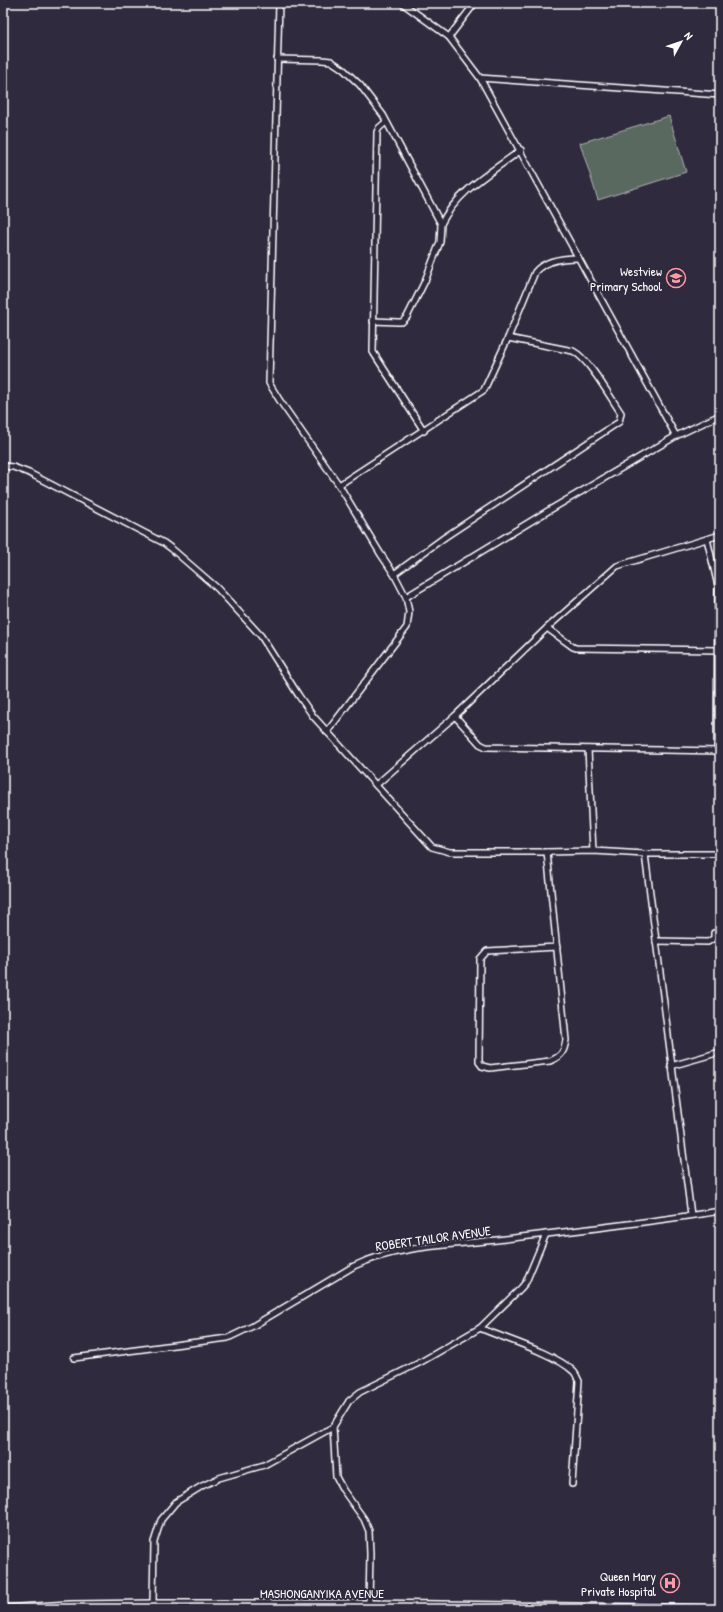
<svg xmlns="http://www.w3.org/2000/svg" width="723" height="1612" viewBox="0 0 723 1612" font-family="'Patrick Hand',sans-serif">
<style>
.green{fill:#5a6960;stroke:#acb4b0}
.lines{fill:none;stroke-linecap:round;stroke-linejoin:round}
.minor-casing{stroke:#fff;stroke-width:8}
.minor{stroke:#2f2a3d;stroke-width:5}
.labels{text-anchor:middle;stroke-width:4;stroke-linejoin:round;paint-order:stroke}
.poi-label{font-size:13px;fill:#fff;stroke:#2f2a3d;text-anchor:end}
.street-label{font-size:13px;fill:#fff;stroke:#2f2a3d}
</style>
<rect width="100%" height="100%" fill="#2f2a3d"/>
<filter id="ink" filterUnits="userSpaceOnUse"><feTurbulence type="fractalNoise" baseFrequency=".025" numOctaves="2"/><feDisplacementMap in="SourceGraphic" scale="8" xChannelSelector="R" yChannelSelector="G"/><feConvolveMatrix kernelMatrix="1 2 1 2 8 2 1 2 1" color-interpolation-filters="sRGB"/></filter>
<g filter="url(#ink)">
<!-- green -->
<path class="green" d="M669,116L686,172L598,200L580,143Z"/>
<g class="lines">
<defs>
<g id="minor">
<path d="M279,3L269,383L280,401L339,485L380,553L394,574L406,597L409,612L407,627L327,732"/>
<path d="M402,3L449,37L480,78L676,436"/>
<path d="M449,37L475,3"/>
<path d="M277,59L322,60L331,61L343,69L360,85L383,115L441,224L440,242L425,281L407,317L402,322H398L373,321"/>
<path d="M480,78L720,95"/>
<path d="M386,122L379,128L377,132L373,352L424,431"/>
<path d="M441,224C458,190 492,172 521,150"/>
<path d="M3,466L13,467L29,473L164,543L172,549L217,588L261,636L299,696L313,716L432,847L450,852H547L593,851L645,854H720"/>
<path d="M339,485L484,390L508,338L535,272C545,260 565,258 578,258"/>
<path d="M707,539L718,586L717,751"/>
<path d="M394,574L445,537L619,422L621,413C610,397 589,359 573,351L508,338"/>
<path d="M406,597L548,511L676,436L720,415"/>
<path d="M547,628L573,647L576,648L718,650"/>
<path d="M455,716L480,744L486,747L720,751"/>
<path d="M588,749L593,851"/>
<path d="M376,785L455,716L547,628L617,566L720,535"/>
<path d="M547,852L566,1040C564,1052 562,1056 550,1061L490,1068L482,1066L479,1062L480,959L487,951L557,947"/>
<path d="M645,854L691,1215"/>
<path d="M656,941L708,942L714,938V933"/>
<path d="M671,1066L720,1052"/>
<path d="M480,1328C505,1339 554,1353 573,1371C576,1373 577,1378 579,1381L572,1484"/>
<path d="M74,1358L228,1338L253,1326L354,1266C396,1246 450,1245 497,1240C571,1231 646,1223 720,1211"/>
<path d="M333,1427L336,1477L343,1490L364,1519L369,1531L370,1554L369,1603"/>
<path d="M153,1603L154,1542L161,1520L176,1502L202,1486L219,1478L264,1465L333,1427L349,1401L360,1392L419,1363L480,1328L521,1288L526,1282L546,1234"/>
<path d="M3,1608L69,1604L153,1603H369L720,1608"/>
</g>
</defs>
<!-- minor casing -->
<use href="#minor" class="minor-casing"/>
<!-- minor -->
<use href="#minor" class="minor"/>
</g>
</g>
<!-- icons -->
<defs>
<symbol id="school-ring" viewBox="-11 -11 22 22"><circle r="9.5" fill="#2f2a3d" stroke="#ff9aa2" stroke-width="1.5"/><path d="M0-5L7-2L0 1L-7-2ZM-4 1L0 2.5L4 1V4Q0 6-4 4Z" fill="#ff9aa2"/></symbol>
<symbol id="hospital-ring" viewBox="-11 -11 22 22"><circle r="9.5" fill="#2f2a3d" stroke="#ff9aa2" stroke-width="1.5"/><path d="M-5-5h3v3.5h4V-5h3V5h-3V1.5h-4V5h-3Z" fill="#ff9aa2"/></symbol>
</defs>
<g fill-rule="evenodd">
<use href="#school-ring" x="665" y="267" width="22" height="22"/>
<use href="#hospital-ring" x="659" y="1572" width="22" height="22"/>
</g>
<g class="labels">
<!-- poi labels -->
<g class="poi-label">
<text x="662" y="276">Westview<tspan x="662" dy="15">Primary School</tspan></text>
<text x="656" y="1581">Queen Mary<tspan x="656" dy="15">Private Hospital</tspan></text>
</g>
<!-- street labels -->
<g class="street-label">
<text transform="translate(433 1238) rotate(-8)" y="5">ROBERT TAILOR AVENUE</text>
<text x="322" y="1598">MASHONGANYIKA AVENUE</text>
</g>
</g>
<!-- margin -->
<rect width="723" height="1612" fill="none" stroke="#2f2a3d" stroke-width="16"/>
<rect x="8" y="8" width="707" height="1596" fill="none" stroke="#fff" stroke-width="1.5" filter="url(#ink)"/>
<!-- north arrow -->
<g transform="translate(681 42) rotate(50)" stroke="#2f2a3d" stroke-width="3" paint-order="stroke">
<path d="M0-3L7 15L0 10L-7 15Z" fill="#ffffff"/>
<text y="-6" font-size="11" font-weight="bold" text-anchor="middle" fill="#ffffff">N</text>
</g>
</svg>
